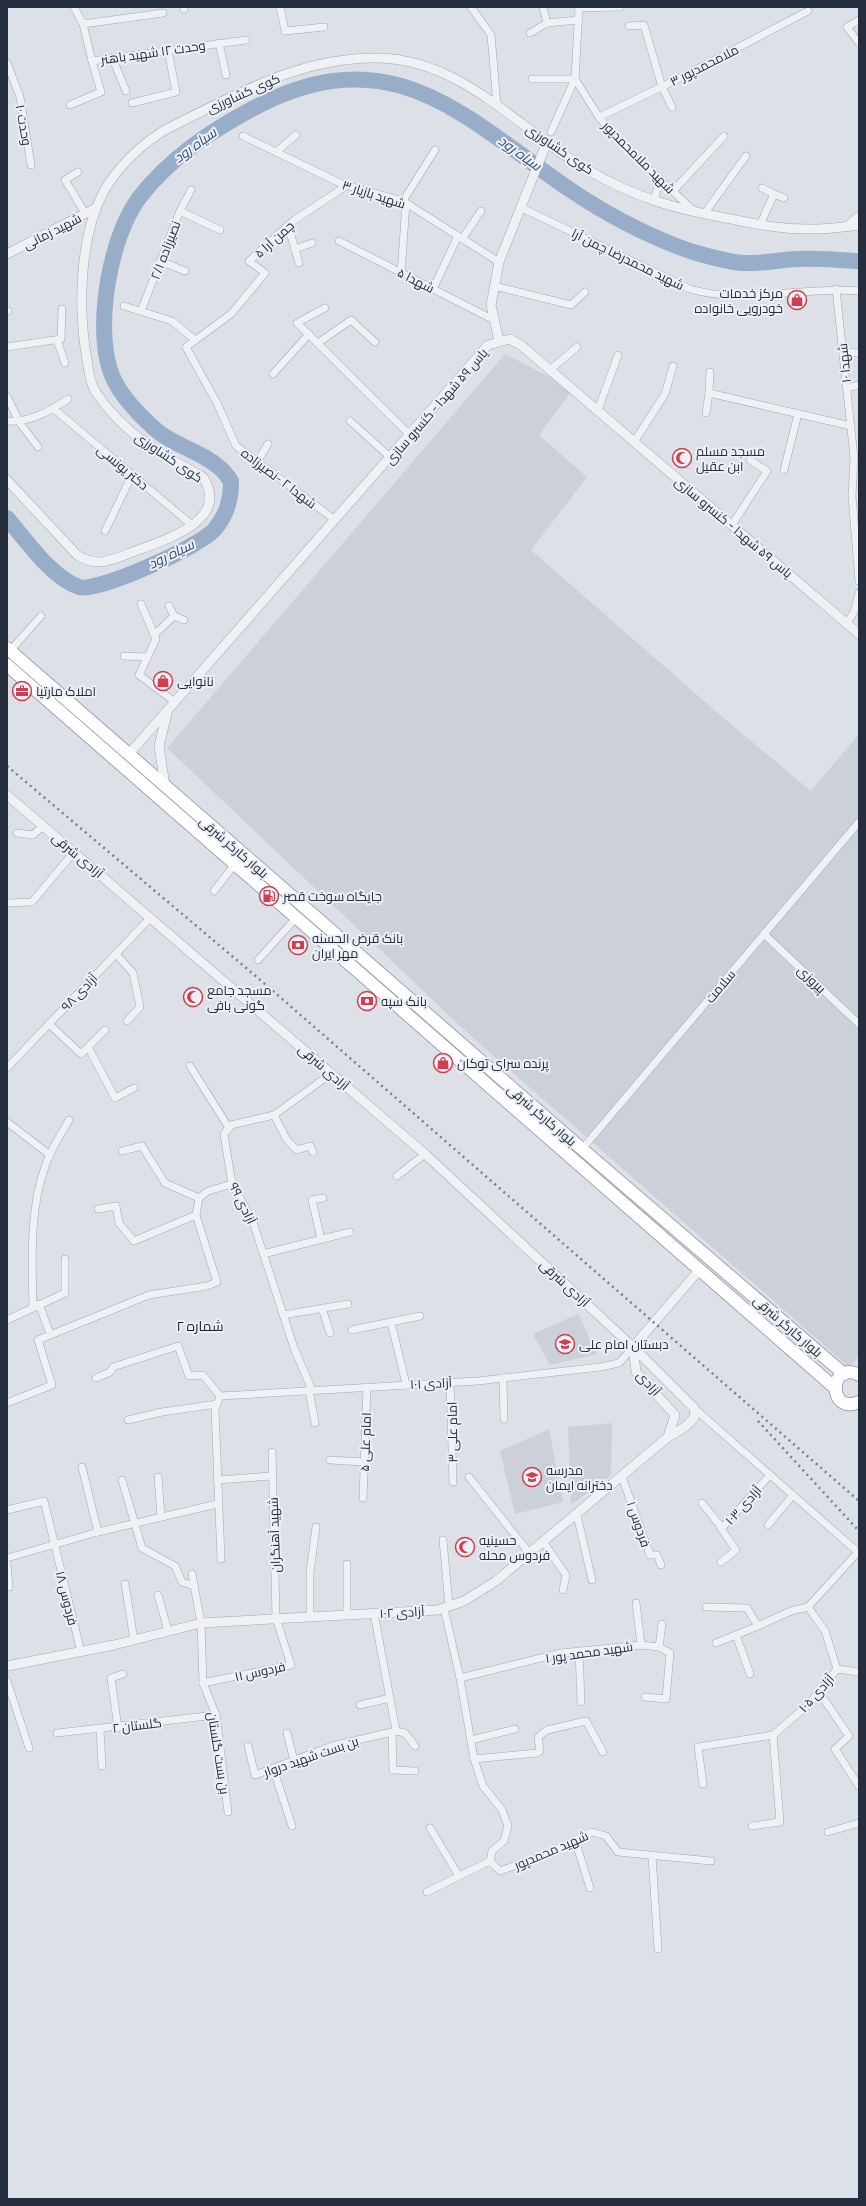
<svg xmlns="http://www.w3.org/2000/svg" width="866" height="2206" viewBox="0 0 866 2206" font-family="Manrope,Cairo,sans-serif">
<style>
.built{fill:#cbd0d9}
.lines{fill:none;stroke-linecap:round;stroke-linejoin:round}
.river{stroke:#97adc8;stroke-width:16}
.minor-casing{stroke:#a2a8b1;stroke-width:8}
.tertiary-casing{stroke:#a2a8b1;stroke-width:10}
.primary-casing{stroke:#9ca4b3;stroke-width:14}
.minor{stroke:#f0f1f5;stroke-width:7}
.tertiary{stroke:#f0f1f5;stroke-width:9}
.primary{stroke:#fff;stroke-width:12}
.rail{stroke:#767f91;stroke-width:2.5;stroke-dasharray:2 4;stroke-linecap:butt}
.labels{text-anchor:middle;stroke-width:4;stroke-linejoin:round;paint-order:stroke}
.street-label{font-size:13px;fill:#262e3e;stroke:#eceff5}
.poi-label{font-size:13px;fill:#262e3e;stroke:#eceff5;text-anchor:start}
.water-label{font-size:14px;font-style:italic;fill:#304b72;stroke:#eceff5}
.neighbourhood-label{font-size:14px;fill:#191f2e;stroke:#eceff5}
</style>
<rect width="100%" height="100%" fill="#dde1e7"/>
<!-- built -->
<g class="built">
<path d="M505,354L573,389L539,435L587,477L531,550L727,721L811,791L859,734V1356L849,1367L471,1036L167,748Z"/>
<path d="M578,1314L597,1354L550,1365L533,1334Z"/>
<path d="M612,1423L611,1475L571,1505L568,1427Z"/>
<path d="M549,1429L563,1502L515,1514L500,1451Z"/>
</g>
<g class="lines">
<!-- river -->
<path class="river" d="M7,518C26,540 52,578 79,587C97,593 203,545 215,529C227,514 231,500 231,481C228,477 224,471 220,468C202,451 174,446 156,430C138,414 117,393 110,370C95,324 110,237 139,198C169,159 209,132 252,109C391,35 460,114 569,189C606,214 649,237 693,252C707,256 728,262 743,263C760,264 778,260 795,259C816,258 838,260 859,261"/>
<defs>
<g id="minor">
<path d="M74,7L83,24L92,61L246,40"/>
<path d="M184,7V9"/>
<path d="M280,7L285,31L324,27"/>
<path d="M471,7L491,35L497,105"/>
<path d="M543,7L547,23"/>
<path d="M579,7L575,79L599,117L618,140L695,212"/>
<path d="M579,8L620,7"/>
<path d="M859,20L847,27L859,43"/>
<path d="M83,24L163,13"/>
<path d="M629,26L644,25L662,87L672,107"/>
<path d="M530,33L547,23L578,20"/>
<path d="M219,43L226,75"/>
<path d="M112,57L126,91"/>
<path d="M7,63L20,97L31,165"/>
<path d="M532,79H575"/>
<path d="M132,103L176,92L168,50"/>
<path d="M70,105L101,92L92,61"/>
<path d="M599,117L678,79L808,11"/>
<path d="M551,132L575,79"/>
<path d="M243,136L342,184L403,201L499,262"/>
<path d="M276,152L296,135"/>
<path d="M78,172L65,180L85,213"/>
<path d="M673,191L724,136"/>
<path d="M774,194L784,198"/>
<path d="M403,201L435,150"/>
<path d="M653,201L661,180"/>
<path d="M520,207L690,289C745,305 803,286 859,291"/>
<path d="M180,211L220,230"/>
<path d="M704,214L746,156"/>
<path d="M288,225L299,263"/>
<path d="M760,225L774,194L762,188"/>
<path d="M846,226L859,215"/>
<path d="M462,239L481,211"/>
<path d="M339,241L494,320"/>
<path d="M295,249L312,243"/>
<path d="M160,261L185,271"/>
<path d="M401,273L406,203"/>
<path d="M494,286L571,305L585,292"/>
<path d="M433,289L458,236"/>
<path d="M836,289L854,457L852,496L859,581"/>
<path d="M124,306L172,321L195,340"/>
<path d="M325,308L297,323L410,435"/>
<path d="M7,311H8"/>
<path d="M141,311L180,211L191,190"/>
<path d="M57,340L65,363"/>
<path d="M318,343L351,320L375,342"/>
<path d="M7,347L61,339L62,309"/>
<path d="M843,352L859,353"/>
<path d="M550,370L577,347"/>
<path d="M710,372L709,393L851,426"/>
<path d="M273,374L309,334"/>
<path d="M847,388L859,385"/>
<path d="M7,397L20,423L38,447"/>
<path d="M54,409L193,526"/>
<path d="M598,410L618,355"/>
<path d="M706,413L709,393"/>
<path d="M7,421C29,423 50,411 68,399"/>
<path d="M350,421L390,457"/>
<path d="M634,442L665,394L673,366"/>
<path d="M257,462L268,444"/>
<path d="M784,470L798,414"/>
<path d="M335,520L236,446L218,405L186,347L231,314L265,273L249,261L293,221L346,186"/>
<path d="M732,525L767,471L750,460"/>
<path d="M105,531L132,475"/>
<path d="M141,604L156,639L139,675L175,702"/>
<path d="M174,616L184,620"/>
<path d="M847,623L854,612L859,593"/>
<path d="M154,635L174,616L169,606"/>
<path d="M10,651L41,616"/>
<path d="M124,656L147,657"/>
<path d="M17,833L33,835L43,826"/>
<path d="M214,891L235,864"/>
<path d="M7,903L32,902L74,852"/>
<path d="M764,934L859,1024"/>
<path d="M116,954L133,973L140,1007L127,1021"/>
<path d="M258,960L296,918"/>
<path d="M49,1024L81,1054L105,1030"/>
<path d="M88,1047L115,1098L134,1088"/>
<path d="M190,1066L229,1128"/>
<path d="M7,1068L151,917"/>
<path d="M274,1115L287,1140L297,1150L310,1146L313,1152"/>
<path d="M7,1122L50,1155"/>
<path d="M582,1149L859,822"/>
<path d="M122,1151L142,1146L165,1183L199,1198"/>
<path d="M397,1176L425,1154"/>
<path d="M98,1209L116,1206L119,1223L134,1241L196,1215"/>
<path d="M321,1239L312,1200L323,1198"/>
<path d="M263,1254L350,1232"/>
<path d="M39,1304L50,1334"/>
<path d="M33,1307C32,1260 29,1209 46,1164C51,1149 61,1134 69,1120"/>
<path d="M322,1308L330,1333"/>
<path d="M283,1315L348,1304"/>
<path d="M7,1320L65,1293V1259"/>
<path d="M352,1330L391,1322"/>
<path d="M96,1378L110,1372L113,1367L178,1346L189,1376L203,1375L220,1396"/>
<path d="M503,1378L504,1419"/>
<path d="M450,1382L453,1482"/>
<path d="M406,1384L391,1322L420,1316"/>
<path d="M309,1390L315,1423"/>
<path d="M312,1390L294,1348L252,1219L232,1184L224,1134L231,1125L274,1115L332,1073"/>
<path d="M220,1396L478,1381L600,1367L619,1363L633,1347"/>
<path d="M220,1396L215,1409L221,1559"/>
<path d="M7,1403L52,1385L38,1340L149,1295L207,1286L217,1282L196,1215L199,1198L208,1191L232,1184"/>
<path d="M695,1409L859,1553"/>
<path d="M128,1420L162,1412L217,1404"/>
<path d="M330,1460L364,1462"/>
<path d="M158,1477L161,1516"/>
<path d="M469,1477L530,1554"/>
<path d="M622,1477L650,1555H657L661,1565"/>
<path d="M122,1480L142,1548L175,1566L182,1582L194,1586"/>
<path d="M217,1480L272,1476"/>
<path d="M363,1498L367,1387"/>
<path d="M702,1503L722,1528L770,1475"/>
<path d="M7,1510L44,1501L81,1652"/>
<path d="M577,1515L592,1580"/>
<path d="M768,1525L793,1495"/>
<path d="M720,1527L736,1550L721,1562"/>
<path d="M98,1532L217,1504"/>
<path d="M443,1540L449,1606"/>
<path d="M544,1543L566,1575L563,1590"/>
<path d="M7,1558L98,1532L82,1467"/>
<path d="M7,1564L9,1587"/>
<path d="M192,1574L201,1623L203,1683L216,1715L228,1812"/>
<path d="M125,1584L134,1640"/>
<path d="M158,1595L168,1631"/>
<path d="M636,1603L641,1645"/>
<path d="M706,1607L747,1608L758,1626L791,1611L808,1607"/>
<path d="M444,1608L460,1678L474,1759L483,1786L502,1810L508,1826L504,1841L492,1851L490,1861L500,1871L544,1855L592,1832L606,1836L618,1852L711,1861"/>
<path d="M374,1613L396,1731"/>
<path d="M347,1614V1564"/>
<path d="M310,1616V1572L316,1527"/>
<path d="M736,1635L750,1674"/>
<path d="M716,1643L758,1626"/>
<path d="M659,1647L662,1624"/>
<path d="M579,1651L581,1702"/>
<path d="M837,1669L859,1672"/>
<path d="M460,1678L561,1653L641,1645L659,1647L670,1653L666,1699L645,1697"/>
<path d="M7,1681L29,1748"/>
<path d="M203,1683L291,1665L276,1618L272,1452"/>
<path d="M819,1692L849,1736L835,1749L859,1786"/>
<path d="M360,1705L390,1698"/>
<path d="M118,1728L111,1678L123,1674"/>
<path d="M100,1729L102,1766"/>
<path d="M392,1732L393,1770L415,1771"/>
<path d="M57,1733L216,1715"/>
<path d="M287,1733L294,1761"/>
<path d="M471,1740L515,1729"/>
<path d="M248,1746L255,1775L332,1746L396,1731L405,1733L415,1746"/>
<path d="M474,1759L537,1753L540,1751L538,1737L547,1730L586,1721L603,1752"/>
<path d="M273,1768L292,1826"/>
<path d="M703,1784L698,1747L773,1735"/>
<path d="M752,1826L780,1822L773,1735L809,1704L837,1669L825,1631L808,1607L858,1552"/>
<path d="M430,1828L459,1876"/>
<path d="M828,1832L859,1823"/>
<path d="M575,1840L590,1888"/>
<path d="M652,1855L658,1949"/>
<path d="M427,1892L490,1861"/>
</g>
<g id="tertiary">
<path d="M7,254L96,208"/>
<path d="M499,341L491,305L499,262L545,147"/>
<path d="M7,480L77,555C84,560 91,562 100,562C114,561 128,553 141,549C170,538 230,519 203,477C162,455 124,434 97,394C90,384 89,372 87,360C78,309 79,238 104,191C118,167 140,146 163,131C231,97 301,56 379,58C463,60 518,129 586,169C635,198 676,209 731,219C759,225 786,230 814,229C829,229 844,227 859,225"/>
<path d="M129,754L488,345L510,339L522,346L859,634"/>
<path d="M165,786L159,746L167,714"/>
<path d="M7,795L425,1154L633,1347L695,1409L694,1418L685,1427L668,1437L496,1581L464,1601L438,1610L201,1623L114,1645L7,1666"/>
<path d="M633,1347L636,1372L675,1415L668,1437"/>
<path d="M633,1347L700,1269"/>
</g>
<g id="primary">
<path d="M7,648L582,1149L844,1374"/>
<path d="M7,665L835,1388"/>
<path d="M859,1375C829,1359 827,1416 859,1402"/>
</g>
</defs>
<!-- minor casing -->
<use href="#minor" class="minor-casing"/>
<!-- tertiary casing -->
<use href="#tertiary" class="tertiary-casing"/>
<!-- primary casing -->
<use href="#primary" class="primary-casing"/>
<!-- minor -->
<use href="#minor" class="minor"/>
<!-- tertiary -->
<use href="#tertiary" class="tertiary"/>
<!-- primary -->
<use href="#primary" class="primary"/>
<!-- rail -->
<g class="rail">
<path d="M7,766L258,978L859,1501"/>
<path d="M758,1421L859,1531"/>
</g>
</g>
<!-- icons -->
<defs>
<symbol id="shop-ring" viewBox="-11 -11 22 22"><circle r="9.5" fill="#eceff5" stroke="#cf3f50" stroke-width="1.5"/><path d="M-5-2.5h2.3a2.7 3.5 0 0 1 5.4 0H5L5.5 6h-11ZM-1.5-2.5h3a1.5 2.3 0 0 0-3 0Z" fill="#cf3f50"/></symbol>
<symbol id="mosque-ring" viewBox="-11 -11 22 22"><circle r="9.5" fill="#eceff5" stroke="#cf3f50" stroke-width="1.5"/><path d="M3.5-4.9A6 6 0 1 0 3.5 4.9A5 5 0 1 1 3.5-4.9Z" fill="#cf3f50"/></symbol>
<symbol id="office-ring" viewBox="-11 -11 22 22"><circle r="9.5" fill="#eceff5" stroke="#cf3f50" stroke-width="1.5"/><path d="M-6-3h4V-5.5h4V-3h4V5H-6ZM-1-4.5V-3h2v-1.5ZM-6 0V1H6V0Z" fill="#cf3f50"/></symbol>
<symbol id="fuel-ring" viewBox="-11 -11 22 22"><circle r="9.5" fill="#eceff5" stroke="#cf3f50" stroke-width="1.5"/><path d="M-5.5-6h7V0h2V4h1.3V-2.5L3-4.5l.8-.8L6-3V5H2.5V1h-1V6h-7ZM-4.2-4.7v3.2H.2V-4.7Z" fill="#cf3f50"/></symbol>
<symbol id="bank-ring" viewBox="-11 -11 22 22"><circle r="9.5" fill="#eceff5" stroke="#cf3f50" stroke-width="1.5"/><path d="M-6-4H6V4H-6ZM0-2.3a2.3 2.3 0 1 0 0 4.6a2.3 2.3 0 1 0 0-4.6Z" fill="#cf3f50"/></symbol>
<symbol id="school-ring" viewBox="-11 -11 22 22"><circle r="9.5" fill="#eceff5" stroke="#cf3f50" stroke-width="1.5"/><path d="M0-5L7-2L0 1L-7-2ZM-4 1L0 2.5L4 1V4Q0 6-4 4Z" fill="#cf3f50"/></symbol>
</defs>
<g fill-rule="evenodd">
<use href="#shop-ring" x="786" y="289" width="22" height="22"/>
<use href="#mosque-ring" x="671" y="447" width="22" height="22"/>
<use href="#shop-ring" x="152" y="670" width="22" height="22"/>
<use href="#office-ring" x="11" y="680" width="22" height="22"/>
<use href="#fuel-ring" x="258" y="885" width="22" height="22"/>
<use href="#bank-ring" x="287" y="934" width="22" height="22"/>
<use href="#mosque-ring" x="182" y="986" width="22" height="22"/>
<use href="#bank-ring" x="356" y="990" width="22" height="22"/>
<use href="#shop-ring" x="432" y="1052" width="22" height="22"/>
<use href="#school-ring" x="554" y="1333" width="22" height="22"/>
<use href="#school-ring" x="521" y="1466" width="22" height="22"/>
<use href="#mosque-ring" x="454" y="1536" width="22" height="22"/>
</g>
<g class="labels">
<!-- street labels -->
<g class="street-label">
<text transform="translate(153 52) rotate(-8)" y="5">وحدت ۱۲ شهید باهنر</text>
<text transform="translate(704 65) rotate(-27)" y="5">ملامحمدپور ۳</text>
<text transform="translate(243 93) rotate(-24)" y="5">کوی کشاورزی</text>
<text transform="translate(24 125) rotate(80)" y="5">وحدت ۱۰</text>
<text transform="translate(560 149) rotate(34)" y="5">کوی کشاورزی</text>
<text transform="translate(639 157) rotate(45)" y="5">شهید ملامحمدپور</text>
<text transform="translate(374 194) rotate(18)" y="5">شهید بازیار ۳</text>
<text transform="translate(52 231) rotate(-27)" y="5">شهید زمانی</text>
<text transform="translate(274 239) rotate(-42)" y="5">چمن آرا ۵</text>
<text transform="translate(165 250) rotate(-69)" y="5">نصیرزاده ۲/۱</text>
<text transform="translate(628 259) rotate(26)" y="5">شهید محمدرضا چمن آرا</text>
<text transform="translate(416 280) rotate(27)" y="5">شهدا ۵</text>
<text transform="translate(844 363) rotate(-96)" y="5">شهدا ۱۰</text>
<text transform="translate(436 406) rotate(-49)" y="5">یاس ۵۹ شهدا - کنسرو سازی</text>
<text transform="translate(169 457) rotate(34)" y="5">کوی کشاورزی</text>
<text transform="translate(123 467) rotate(40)" y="5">دکتر یونسی</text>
<text transform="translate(279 478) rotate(37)" y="5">شهدا ۲ -نصیرزاده</text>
<text transform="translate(734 527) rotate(40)" y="5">یاس ۵۹ شهدا - کنسرو سازی</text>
<text transform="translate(234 847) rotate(41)" y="5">بلوار کارگر شرقی</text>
<text transform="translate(78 855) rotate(40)" y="5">آزادی شرقی</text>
<text transform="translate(812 979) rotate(44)" y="5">پیروزی</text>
<text transform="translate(720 986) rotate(-50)" y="5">سلامت</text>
<text transform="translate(79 992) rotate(-46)" y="5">آزادی ۹۸</text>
<text transform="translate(324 1067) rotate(41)" y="5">آزادی شرقی</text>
<text transform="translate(542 1115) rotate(41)" y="5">بلوار کارگر شرقی</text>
<text transform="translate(243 1203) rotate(64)" y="5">آزادی ٩٩</text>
<text transform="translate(565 1283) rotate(43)" y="5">آزادی شرقی</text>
<text transform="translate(788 1326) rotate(41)" y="5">بلوار کارگر شرقی</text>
<text transform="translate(431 1383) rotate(-3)" y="5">آزادی ۱۰۱</text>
<text transform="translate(649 1383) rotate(48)" y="5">آزادی</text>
<text transform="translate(452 1432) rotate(-91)" y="5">امام علی ۳</text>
<text transform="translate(365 1442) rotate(-88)" y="5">امام علی ۵</text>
<text transform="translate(743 1505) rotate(-48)" y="5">آزادی ۱۰۳</text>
<text transform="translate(639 1524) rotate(71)" y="5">فردوس ۱</text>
<text transform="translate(274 1535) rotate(-92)" y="5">شهید آهنگران</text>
<text transform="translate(67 1598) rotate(76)" y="5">فردوس ۱۸</text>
<text transform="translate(402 1612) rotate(-3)" y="5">آزادی ۱۰۲</text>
<text transform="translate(589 1652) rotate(-8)" y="5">شهید محمد پور ۱</text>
<text transform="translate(260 1671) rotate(-12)" y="5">فردوس ۱۱</text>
<text transform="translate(816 1693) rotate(-48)" y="5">آزادی ۱۰۵</text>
<text transform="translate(137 1725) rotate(-7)" y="5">گلستان ۲</text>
<text transform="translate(219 1753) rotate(81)" y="5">بن بست گلستان</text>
<text transform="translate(311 1756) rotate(-19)" y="5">بن بست شهید دروار</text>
<text transform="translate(551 1850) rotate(-23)" y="5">شهید محمدپور</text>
</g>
<!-- poi labels -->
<g class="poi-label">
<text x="783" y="298" text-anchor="end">مرکز خدمات<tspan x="783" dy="15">خودرویی خانواده</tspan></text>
<text x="696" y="456">مسجد مسلم<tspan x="696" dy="15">ابن عقیل</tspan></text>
<text x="177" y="686">نانوایی</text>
<text x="36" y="696">املاک مارتیا</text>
<text x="283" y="901">جایگاه سوخت قصر</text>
<text x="312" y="943">بانک قرض الحسنه<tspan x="312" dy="15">مهر ایران</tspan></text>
<text x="207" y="995">مسجد جامع<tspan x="207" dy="15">گونی بافی</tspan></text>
<text x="381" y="1006">بانک سپه</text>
<text x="457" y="1068">پرنده سرای توکان</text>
<text x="579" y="1349">دبستان امام علی</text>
<text x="546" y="1475">مدرسه<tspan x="546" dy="15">دخترانه ایمان</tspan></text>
<text x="479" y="1545">حسینیه<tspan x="479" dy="15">فردوس محله</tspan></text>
</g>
<!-- water labels -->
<g class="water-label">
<text transform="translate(195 145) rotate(-36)" y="5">سیاه رود</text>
<text transform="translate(520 153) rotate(36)" y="5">سیاه رود</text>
<text transform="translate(171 554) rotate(-26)" y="5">سیاه رود</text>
</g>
<!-- neighbourhood labels -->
<g class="neighbourhood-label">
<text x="200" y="1331">شماره ۲</text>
</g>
</g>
<!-- border -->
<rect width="866" height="2206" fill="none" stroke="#262e3e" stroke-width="16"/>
</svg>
